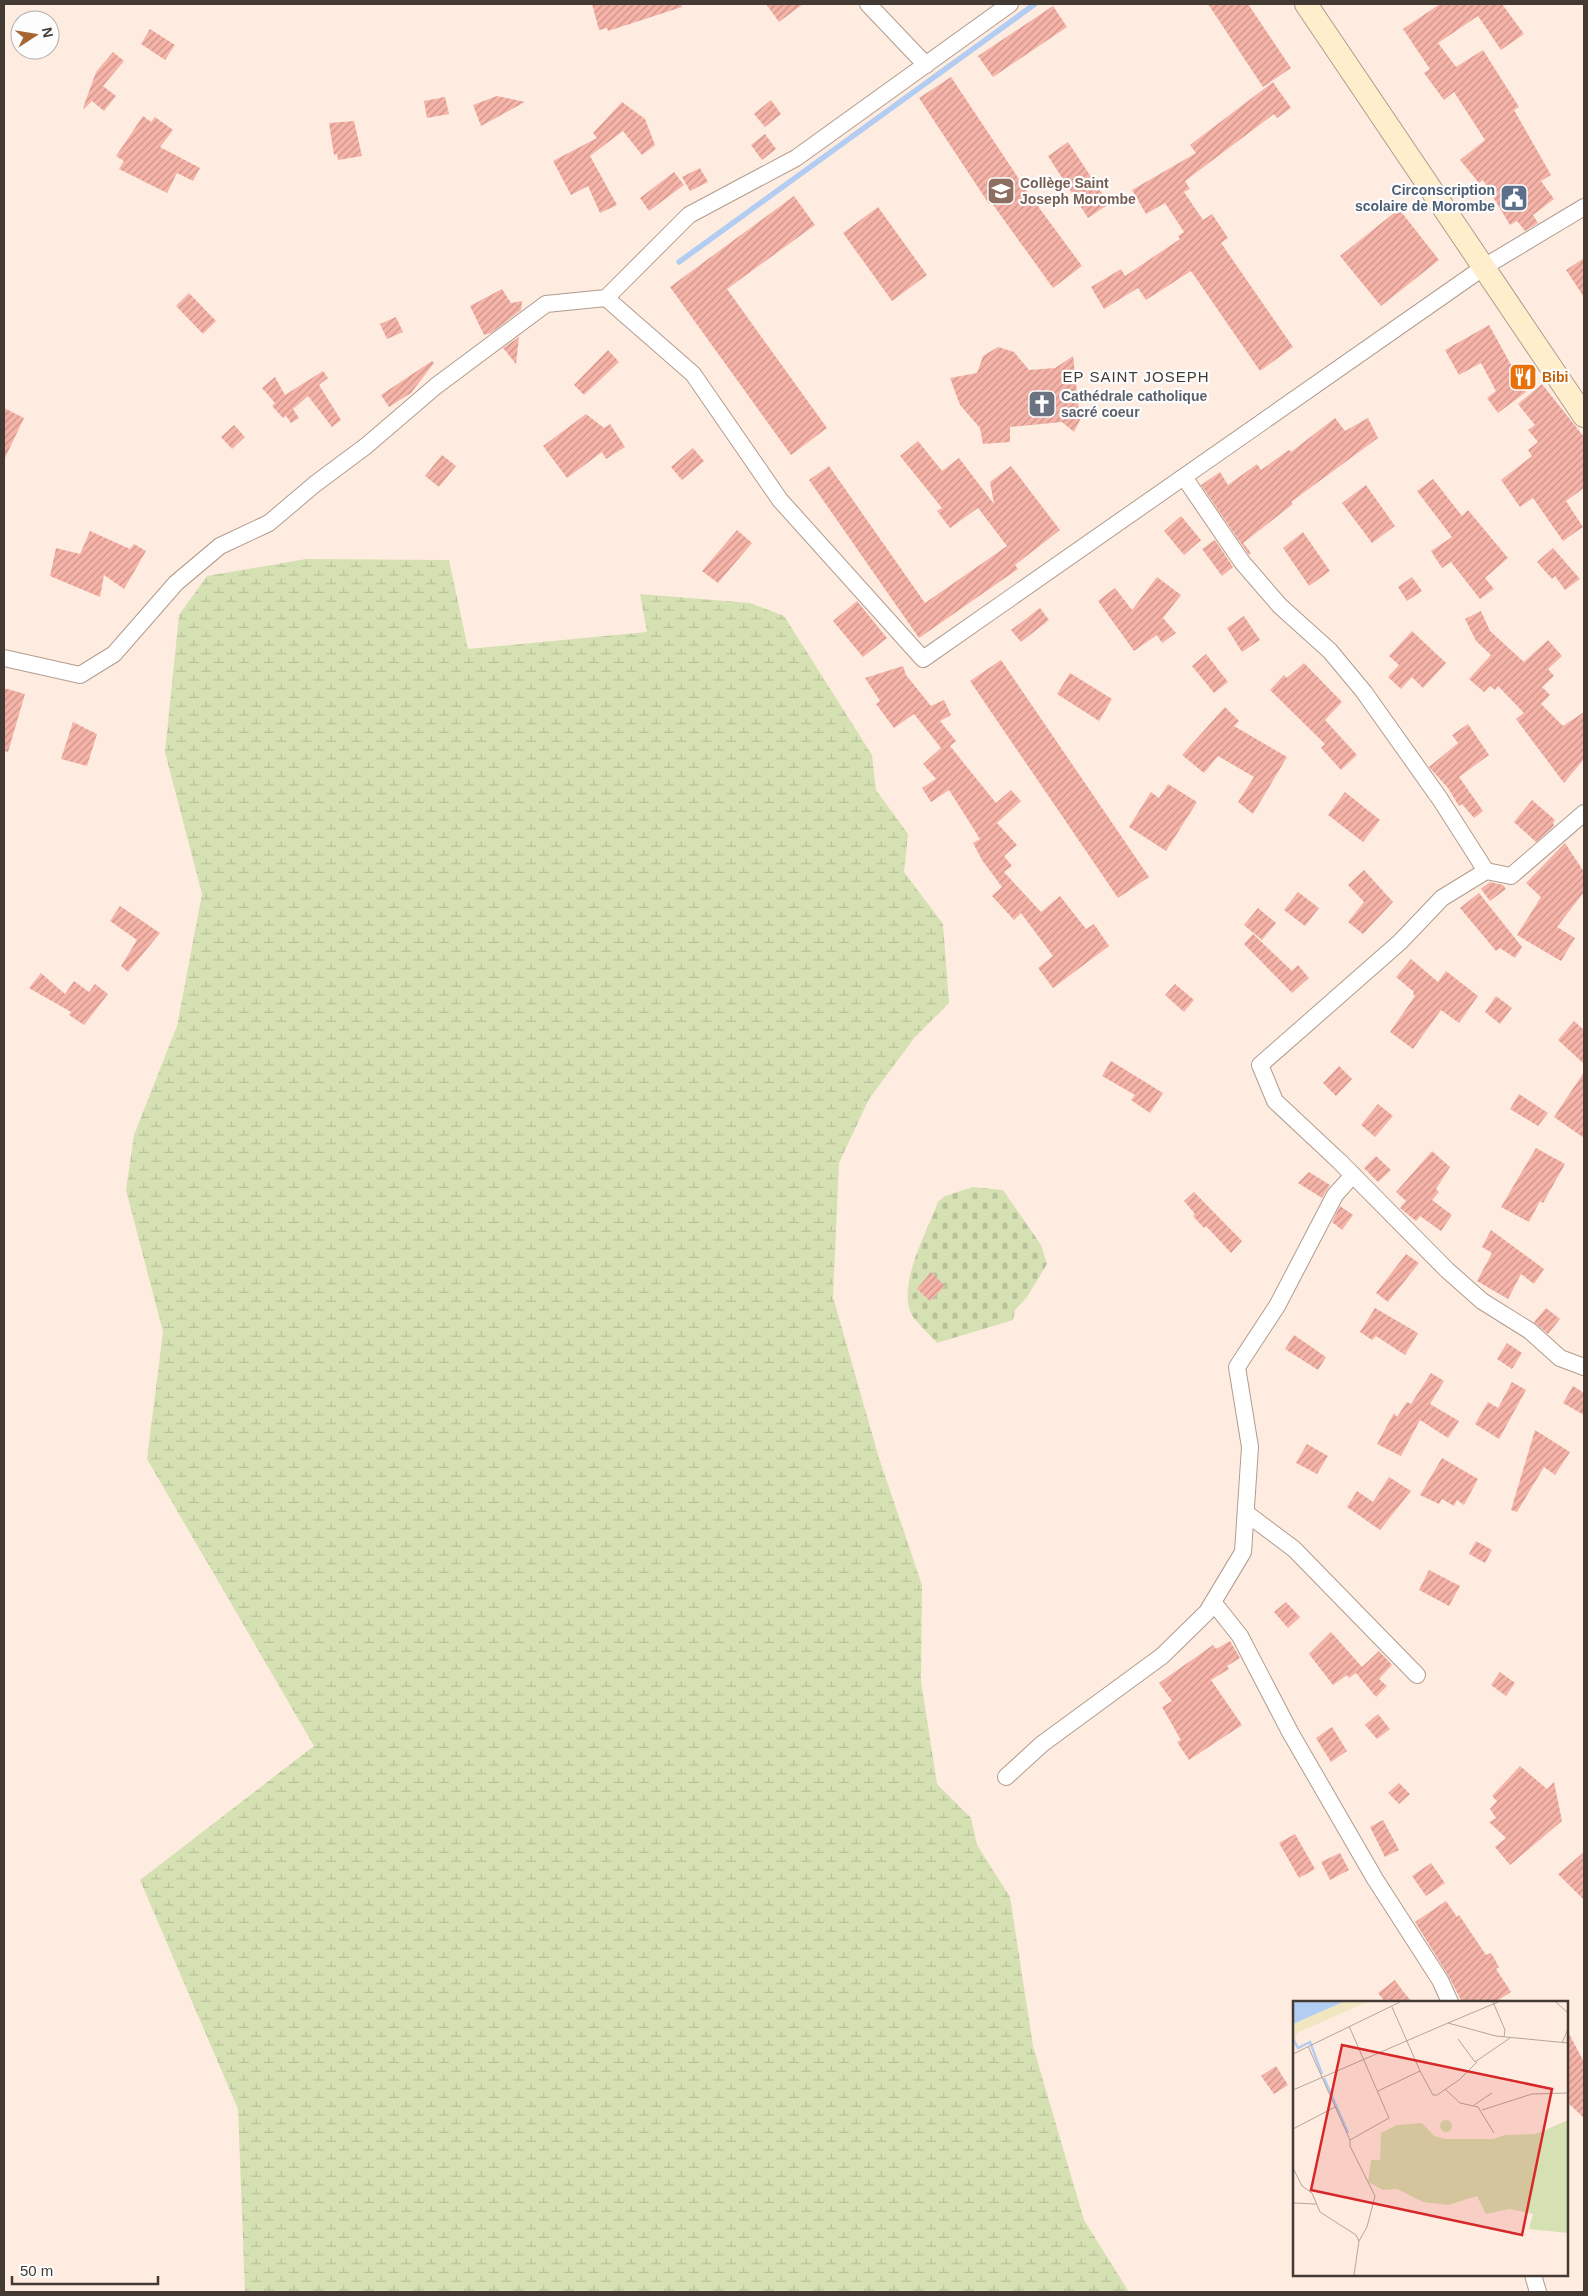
<svg xmlns="http://www.w3.org/2000/svg" width="1588" height="2296" viewBox="0 0 1588 2296" font-family="Helvetica,sans-serif">
<style>
.wetland{fill:url(#wetland-marsh)}
.cemetery{fill:url(#cemetery-stones)}
.lines{fill:none;stroke-linecap:round;stroke-linejoin:round}
.stream{stroke:#b3ccf2;stroke-width:5.5}
.building{fill:url(#building-hatch)}
.street-casing{stroke:#b19c8e;stroke-width:18}
.secondary-casing{stroke:#b19c8e;stroke-width:24}
.street{stroke:#fff;stroke-width:16}
.secondary{stroke:#fec;stroke-width:22}
.labels{text-anchor:middle;stroke-width:4.5;stroke-linejoin:round;paint-order:stroke}
.education-label{font-size:14px;font-weight:bold;fill:#785e54;stroke:#fdfdfd;text-anchor:start}
.service-label{font-size:14px;font-weight:bold;fill:#4e5e75;stroke:#fdfdfd;text-anchor:end}
.food-label{font-size:14px;font-weight:bold;fill:#c56008;stroke:#fdfdfd;text-anchor:start}
.worship-label{font-size:14px;font-weight:bold;fill:#5b616d;stroke:#fdfdfd;text-anchor:start}
.neighbourhood-label{font-size:15px;letter-spacing:1px;fill:#433a34;stroke:#fdfdfd}
.inset-river{fill:none;stroke:#b3ccf2;stroke-width:2.5}
.inset-road{fill:none;stroke:#b4a59b;stroke-width:1}
.view{fill:#d62828;fill-opacity:0.15;stroke:#d62828;stroke-width:2.5}
.inset-edge{fill:none;stroke:#433a34;stroke-width:2.5}
</style>
<defs>
<pattern id="wetland-marsh" width="20" height="14" patternUnits="userSpaceOnUse" patternTransform="scale(1.25)"><rect width="20" height="14" fill="#d5e1b2"/><path d="M1 5h8M5 5V1M11 12h8M15 12V8" fill="none" stroke="#b8c29a"/></pattern>
<pattern id="cemetery-stones" width="16" height="16" patternUnits="userSpaceOnUse" patternTransform="scale(1.25)"><rect width="16" height="16" fill="#d5e1b2"/><path d="M2 7V4a2 2 0 0 1 4 0v3zM10 15v-3a2 2 0 0 1 4 0v3z" fill="#b8c29a"/></pattern>
<pattern id="building-hatch" width="6" height="6" patternUnits="userSpaceOnUse" patternTransform="scale(1.25)"><rect width="6" height="6" fill="#f6b3a8"/><path d="M-1 1l2-2M0 6l6-6M5 7l2-2" fill="none" stroke="#c9938a"/></pattern>
</defs>
<rect width="100%" height="100%" fill="#ffece0"/>
<!-- wetland -->
<path class="wetland" d="M306,559L449,560L468,649L647,632L640,594L750,603L784,616L872,755L876,790L908,834L904,872L943,924L949,1003L915,1037L869,1099L839,1163L833,1297L879,1458L922,1585L921,1681L937,1784L971,1818L977,1845L1010,1897L1033,2046L1084,2220L1129,2292H245L238,2109L140,1880L314,1746L147,1459L163,1332L126,1190L134,1135L177,1026L202,894L165,752L179,615L207,576Z"/>
<!-- cemetery -->
<path class="cemetery" d="M973,1187L1003,1190L1041,1245L1047,1264L1027,1297L1015,1310L1013,1320L937,1343C929,1334 920,1326 913,1317C895,1288 927,1232 938,1202L945,1196Z"/>
<g class="lines">
<!-- stream -->
<path class="stream" d="M679,262L1035,4"/>
</g>
<!-- building -->
<g class="building">
<path d="M592,4H681L682,7L608,31L607,28L599,30Z"/>
<path d="M766,4H803L779,22Z"/>
<path d="M1208,4H1248L1291,68L1263,87Z"/>
<path d="M1440,4H1502L1524,34L1501,50L1478,16L1438,43L1456,67L1483,50L1519,107L1514,110L1551,175L1541,181L1554,199L1533,215L1538,223L1525,231L1517,221L1510,225L1483,180L1479,183L1460,160L1485,140L1454,92L1444,100L1424,73L1430,69L1403,29Z"/>
<path d="M1053,6L1067,27L993,77L978,56Z"/>
<path d="M150,29L175,45L165,60L141,44Z"/>
<path d="M113,52L124,61L103,86L116,96L104,111L92,101L84,109L83,108L96,72Z"/>
<path d="M951,77L1029,194L1082,266L1053,288L991,202L989,204L919,98Z"/>
<path d="M1273,82L1291,108L1277,118L1274,114L1185,181L1190,189L1184,192L1203,220L1212,214L1228,238L1221,243L1293,347L1260,371L1191,271L1146,300L1138,288L1104,309L1091,287L1121,269L1125,276L1180,239L1178,236L1184,232L1165,203L1146,214L1132,190L1196,153L1190,145Z"/>
<path d="M497,96L525,102L481,126L473,105Z"/>
<path d="M445,97L449,114L427,118L424,101Z"/>
<path d="M771,100L781,114L765,127L754,114Z"/>
<path d="M622,102L645,119L655,145L642,155L623,131L590,156L617,205L600,213L588,186L571,195L553,161L597,138L593,133Z"/>
<path d="M143,116L151,122L155,117L173,130L160,147L200,168L193,181L177,173L167,193L119,169L124,161L116,156Z"/>
<path d="M354,121L362,156L338,160L337,154L334,155L329,123Z"/>
<path d="M765,134L776,149L762,160L751,145Z"/>
<path d="M1068,142L1109,204L1088,218L1048,156Z"/>
<path d="M700,168L708,182L690,191L682,177Z"/>
<path d="M674,172L684,185L649,211L640,198Z"/>
<path d="M794,196L815,225L727,289L827,428L791,455L670,287Z"/>
<path d="M878,207L927,275L892,301L843,233Z"/>
<path d="M1399,209L1439,260L1381,306L1340,256Z"/>
<path d="M1584,258V297L1566,270Z"/>
<path d="M502,289L511,303L522,301L521,310L491,333L484,335L470,306Z"/>
<path d="M189,293L216,321L203,334L176,306Z"/>
<path d="M396,317L403,332L387,339L380,324Z"/>
<path d="M1489,325L1526,392L1498,413L1487,398L1496,391L1481,363L1459,375L1445,350Z"/>
<path d="M519,337L516,364L503,348Z"/>
<path d="M998,347L1014,352L1029,370L1055,368L1073,356L1080,420L1074,432L1062,422L1010,427V442L983,444L980,428L960,405L950,378L977,373L983,356Z"/>
<path d="M608,350L619,362L584,395L574,385Z"/>
<path d="M432,361L434,363L411,393L389,407L381,395Z"/>
<path d="M323,371L328,378L319,385L341,420L332,427L308,396L293,409L299,418L291,423L286,416L283,418L272,406L275,403L262,388L275,377L285,395Z"/>
<path d="M1542,384L1584,437V488L1566,501L1583,527L1563,541L1533,498L1520,507L1501,480L1532,456L1528,450L1538,442L1528,430L1535,425L1518,404Z"/>
<path d="M4,408L24,418L4,460Z"/>
<path d="M586,414L604,428L610,424L625,447L606,459L602,452L567,478L543,446Z"/>
<path d="M1335,418L1345,431L1368,418L1378,438L1291,502L1293,504L1243,543L1251,553L1249,555L1201,485L1220,472L1228,485L1257,464L1261,470L1289,450L1291,452Z"/>
<path d="M234,425L245,437L232,449L221,437Z"/>
<path d="M918,441L942,471L959,458L994,504L990,482L1011,466L1060,530L1015,565L1018,569L919,638L809,480L829,466L925,603L1007,546L978,508L950,528L937,511L942,508L900,456Z"/>
<path d="M693,448L704,461L682,480L671,467Z"/>
<path d="M442,455L456,466L439,487L425,476Z"/>
<path d="M1433,479L1462,516L1468,510L1508,558L1485,578L1494,589L1480,599L1451,562L1442,568L1431,551L1452,537L1417,491Z"/>
<path d="M1366,485L1395,526L1372,543L1342,503Z"/>
<path d="M1181,516L1201,540L1184,555L1164,531Z"/>
<path d="M737,530L752,543L718,583L702,571Z"/>
<path d="M90,531L130,549L134,544L146,551L124,589L104,575L100,597L50,576L56,548L80,554Z"/>
<path d="M1303,532L1330,571L1309,586L1283,548Z"/>
<path d="M1215,540L1233,567L1222,576L1202,549Z"/>
<path d="M1553,548L1580,579L1565,590L1555,576L1552,579L1537,562Z"/>
<path d="M1157,577L1181,595L1163,618L1176,633L1162,643L1157,635L1134,651L1098,601L1115,588L1132,610Z"/>
<path d="M1412,577L1422,591L1407,601L1398,587Z"/>
<path d="M857,601L887,638L863,657L833,621Z"/>
<path d="M1040,608L1049,620L1021,642L1011,630Z"/>
<path d="M1481,611L1490,631L1524,662L1548,640L1562,656L1548,669L1554,676L1542,687L1550,695L1541,704L1563,726L1584,712V759L1564,783L1516,719L1524,713L1498,686L1495,690L1490,686L1484,692L1469,679L1491,655L1476,641L1465,619Z"/>
<path d="M1244,616L1260,640L1242,652L1227,628Z"/>
<path d="M1412,631L1446,663L1423,688L1412,677L1401,689L1388,677L1399,665L1389,656Z"/>
<path d="M1206,654L1228,682L1214,693L1192,666Z"/>
<path d="M1001,660L1149,877L1118,898L970,681Z"/>
<path d="M1304,663L1342,702L1325,720L1357,755L1341,770L1321,748L1325,744L1270,690L1284,675L1287,678Z"/>
<path d="M903,666L906,675L931,706L944,700L951,715L940,721L956,741L950,746L996,803L1011,790L1021,801L997,823L1017,845L1004,856L1012,866L1004,872L1041,912L1060,896L1086,929L1094,924L1109,946L1053,988L1038,968L1053,956L1021,913L1014,920L992,896L1002,887L982,860L973,843L980,839L949,790L931,802L922,788L936,779L923,764L941,748L914,714L894,728L876,704L880,701L865,678Z"/>
<path d="M1070,673L1112,699L1099,721L1057,694Z"/>
<path d="M4,688L25,694L8,752L4,751Z"/>
<path d="M1225,707L1239,721L1234,726L1287,757L1253,814L1238,802L1254,777L1218,756L1204,773L1182,755Z"/>
<path d="M73,722L97,734L87,766L61,759Z"/>
<path d="M1468,724L1489,755L1459,777L1483,811L1474,818L1462,804L1459,806L1448,788L1429,767L1458,743L1452,735Z"/>
<path d="M1168,784L1197,802L1166,851L1129,827L1151,792L1159,798Z"/>
<path d="M1345,792L1380,820L1363,842L1328,815Z"/>
<path d="M1532,800L1555,820L1553,823L1554,826L1536,842L1514,822Z"/>
<path d="M1565,843L1584,872V892L1557,927L1575,938L1561,961L1517,935L1541,897L1526,883Z"/>
<path d="M1364,870L1393,902L1363,934L1348,922L1364,902L1348,885Z"/>
<path d="M1490,882L1503,885L1506,889L1490,901L1481,889Z"/>
<path d="M1298,892L1319,908L1305,926L1284,910Z"/>
<path d="M1479,893L1522,947L1515,958L1500,948L1496,951L1460,908Z"/>
<path d="M120,906L160,933L128,972L121,966L137,940L110,921Z"/>
<path d="M1258,908L1276,923L1262,940L1244,925Z"/>
<path d="M1253,934L1292,971L1298,965L1309,978L1292,993L1244,944Z"/>
<path d="M1411,959L1438,982L1446,971L1478,996L1459,1023L1441,1010L1413,1049L1390,1032L1415,996L1413,994L1414,992L1396,977Z"/>
<path d="M41,973L65,994L74,981L89,992L95,984L108,994L84,1025L69,1015L71,1012L29,988Z"/>
<path d="M1175,984L1194,1000L1184,1012L1165,995Z"/>
<path d="M1496,996L1512,1008L1500,1024L1485,1012Z"/>
<path d="M1574,1021L1584,1030V1064L1558,1040Z"/>
<path d="M1111,1061L1163,1093L1150,1113L1131,1100L1135,1095L1102,1076Z"/>
<path d="M1339,1066L1352,1079L1336,1096L1323,1083Z"/>
<path d="M1584,1072V1138L1554,1117Z"/>
<path d="M1519,1094L1548,1113L1538,1126L1510,1109Z"/>
<path d="M1378,1104L1393,1116L1375,1137L1361,1125Z"/>
<path d="M1536,1148L1565,1164L1543,1203L1540,1201L1529,1222L1501,1207Z"/>
<path d="M1432,1151L1450,1167L1436,1189L1439,1192L1432,1200L1452,1215L1441,1231L1420,1216L1416,1221L1400,1208L1406,1201L1396,1192Z"/>
<path d="M1376,1156L1391,1170L1378,1182L1364,1168Z"/>
<path d="M1309,1172L1330,1185L1322,1198L1298,1183Z"/>
<path d="M1194,1192L1242,1241L1231,1253L1206,1226L1204,1228L1193,1216L1195,1214L1184,1201Z"/>
<path d="M1340,1206L1353,1215L1342,1230L1332,1222Z"/>
<path d="M1491,1230L1544,1269L1534,1284L1521,1274L1508,1299L1477,1281L1492,1253L1482,1247Z"/>
<path d="M1406,1254L1419,1263L1388,1302L1376,1293Z"/>
<path d="M931,1272L945,1286L930,1301L917,1289Z"/>
<path d="M1375,1308L1418,1333L1405,1355L1376,1336L1372,1340L1360,1332Z"/>
<path d="M1546,1308L1560,1319L1548,1334L1534,1322Z"/>
<path d="M1294,1335L1326,1357L1318,1370L1285,1349Z"/>
<path d="M1507,1343L1522,1353L1512,1369L1497,1359Z"/>
<path d="M1431,1373L1444,1381L1430,1404L1459,1421L1448,1438L1420,1420L1401,1456L1377,1444L1394,1413L1397,1417L1407,1402L1411,1404Z"/>
<path d="M1512,1382L1526,1390L1499,1439L1475,1424L1488,1402L1498,1408Z"/>
<path d="M1573,1386L1584,1393V1415L1563,1403Z"/>
<path d="M1535,1430L1570,1452L1555,1475L1544,1467L1517,1512L1511,1510Z"/>
<path d="M1307,1444L1328,1456L1317,1474L1296,1463Z"/>
<path d="M1442,1458L1478,1479L1464,1505L1457,1500L1454,1506L1442,1499L1439,1504L1420,1495Z"/>
<path d="M1389,1477L1411,1491L1380,1530L1347,1507L1357,1491L1373,1502Z"/>
<path d="M1476,1541L1492,1550L1485,1563L1469,1554Z"/>
<path d="M1429,1570L1460,1586L1449,1606L1419,1590Z"/>
<path d="M1286,1602L1300,1617L1288,1628L1274,1612Z"/>
<path d="M1331,1632L1362,1667L1379,1651L1392,1665L1379,1679L1387,1686L1376,1697L1356,1673L1349,1678L1347,1675L1333,1685L1309,1654Z"/>
<path d="M1230,1641L1240,1658L1227,1666L1229,1669L1211,1680L1242,1725L1189,1760L1177,1742L1181,1740L1162,1707L1172,1701L1159,1683L1213,1645L1216,1649Z"/>
<path d="M1500,1672L1515,1683L1506,1696L1491,1685Z"/>
<path d="M1378,1714L1390,1729L1377,1739L1365,1725Z"/>
<path d="M1332,1727L1347,1751L1331,1762L1316,1738Z"/>
<path d="M1520,1766L1547,1789L1554,1782L1562,1821L1510,1865L1495,1847L1506,1838L1489,1822L1496,1818L1490,1809L1497,1801L1492,1796Z"/>
<path d="M1399,1783L1410,1794L1399,1804L1388,1793Z"/>
<path d="M1383,1820L1399,1850L1385,1857L1370,1827Z"/>
<path d="M1295,1834L1315,1869L1299,1878L1279,1843Z"/>
<path d="M1584,1852V1900L1558,1874Z"/>
<path d="M1340,1853L1349,1870L1330,1880L1321,1862Z"/>
<path d="M1431,1863L1445,1883L1426,1896L1412,1876Z"/>
<path d="M1446,1901L1457,1917L1459,1915L1486,1955L1491,1953L1499,1967L1496,1969L1511,1992L1495,2002H1462L1448,1975L1415,1922Z"/>
<path d="M1395,1980L1402,1990L1412,2002H1385L1378,1993Z"/>
<path d="M1567,2030L1584,2062V2118L1567,2102Z"/>
<path d="M1276,2066L1288,2085L1274,2094L1261,2076Z"/>
</g>
<g class="lines">
<defs>
<g id="street">
<path d="M868,4L926,65"/>
<path d="M606,298L693,374L780,500L923,659L1484,267L1584,207"/>
<path d="M1184,477L1242,562L1280,606L1330,651L1364,692L1440,799L1486,871L1442,898L1400,942L1260,1065L1275,1101L1339,1161L1447,1270L1482,1301L1530,1331L1560,1358L1584,1367"/>
<path d="M4,658L80,675L114,654L176,583L220,546L269,523L315,484L366,446L436,386L546,304L606,298L689,215L796,158L1010,4"/>
<path d="M1486,871L1511,876L1584,813"/>
<path d="M1246,1513L1294,1549L1417,1675"/>
<path d="M1213,1602L1240,1636L1290,1732L1375,1879L1440,1980L1450,2002"/>
<path d="M1006,1777L1042,1744L1162,1656L1207,1612L1243,1552L1250,1447L1237,1367L1277,1306L1335,1195L1353,1175"/>
<path d="M1533,2275L1538,2292"/>
</g>
<path id="secondary" d="M1306,4L1584,416"/>
</defs>
<!-- street casing -->
<use href="#street" class="street-casing"/>
<!-- secondary casing -->
<use href="#secondary" class="secondary-casing"/>
<!-- street -->
<use href="#street" class="street"/>
<!-- secondary -->
<use href="#secondary" class="secondary"/>
</g>
<!-- icons -->
<defs>
<symbol id="school-square" viewBox="-11 -11 22 22"><rect x="-9" y="-9" width="18" height="18" rx="4" fill="#8d6e63" stroke="#fdfdfd"/><path d="M0-5L7-2L0 1L-7-2ZM-4 1L0 2.5L4 1V4Q0 6-4 4Z" fill="#fff"/></symbol>
<symbol id="civic-square" viewBox="-11 -11 22 22"><rect x="-9" y="-9" width="18" height="18" rx="4" fill="#5c6f8a" stroke="#fdfdfd"/><path d="M-.6-6.5H3V-4.5H.6V-3L4-1V1h2V6H-6V1h2V-1L-.6-3ZM-1.2 2.5V6h2.4V2.5Z" fill="#fff"/></symbol>
<symbol id="restaurant-square" viewBox="-11 -11 22 22"><rect x="-9" y="-9" width="18" height="18" rx="4" fill="#e8710a" stroke="#fdfdfd"/><path d="M-5-6h1v4h1v-4h1v4h1v-4h1v5L-1.5 .5V6h-2V.5L-5-1ZM5-6V6H3V1.5H1.5Q1.5-4 5-6Z" fill="#fff"/></symbol>
<symbol id="church-square" viewBox="-11 -11 22 22"><rect x="-9" y="-9" width="18" height="18" rx="4" fill="#6b7280" stroke="#fdfdfd"/><path d="M-1.2-6h2.4v3.5h3.3v2.4h-3.3V6h-2.4V-.1h-3.3v-2.4h3.3Z" fill="#fff"/></symbol>
</defs>
<g fill-rule="evenodd">
<use href="#school-square" x="985" y="175" width="32" height="32"/>
<use href="#civic-square" x="1498" y="182" width="32" height="32"/>
<use href="#restaurant-square" x="1507" y="361" width="32" height="32"/>
<use href="#church-square" x="1026" y="388" width="32" height="32"/>
</g>
<g class="labels">
<!-- education labels -->
<g class="education-label">
<text x="1020" y="188">Collège Saint<tspan x="1020" dy="16">Joseph Morombe</tspan></text>
</g>
<!-- service labels -->
<g class="service-label">
<text x="1495" y="195">Circonscription<tspan x="1495" dy="16">scolaire de Morombe</tspan></text>
</g>
<!-- food labels -->
<g class="food-label">
<text x="1542" y="382">Bibi</text>
</g>
<!-- worship labels -->
<g class="worship-label">
<text x="1061" y="401">Cathédrale catholique<tspan x="1061" dy="16">sacré coeur</tspan></text>
</g>
<!-- neighbourhood labels -->
<g class="neighbourhood-label">
<text x="1136" y="382">EP SAINT JOSEPH</text>
</g>
</g>
<!-- overview -->
<g transform="translate(1293 2001)">
<rect width="275" height="275" fill="#ffece0"/>
<path d="M275,119V232L236,228L240,213L216,208L193,213L184,195L155,204L130,201L104,188L90,189L75,181L78,159H87L88,132L104,124L129,122L141,135L153,138H200L212,134L243,133Z" fill="#d5e1b2"/>
<path d="M50,1H74L4,32L0,42V23Z" fill="#f0e7c1"/>
<path d="M147 125a6 6 0 1 1 12 0a6 6 0 1 1-12 0Z" fill="#d5e1b2"/>
<path d="M0,1H50L0,23Z" fill="#b3ccf2"/>
<path class="inset-river" d="M0,38L5,47L17,41L29,73M31,77L55,132"/>
<path class="inset-road" d="M200,1L212,29L211,36M263,1L275,12M99,6L127,70M155,22L205,1M56,25L96,117L57,139M165,38L182,61L217,37M269,42L275,28M15,45L57,139V145L82,195L74,226L66,240L61,274M0,53L107,1M152,88L167,102L185,106L201,132M0,89L155,22L203,35L275,42M85,90L127,70L140,94H144L166,79L184,61M181,104L199,92M189,109L239,93L275,92M0,128L42,106M0,167L9,185L19,192L27,211L63,234L66,240M0,202L23,203"/>
<path class="view" d="M49,44L259,88L229,234L18,189Z"/>
<rect width="275" height="275" class="inset-edge"/>
</g>
<!-- border -->
<rect width="1588" height="2296" fill="none" stroke="#433a34" stroke-width="10"/>
<!-- north arrow -->
<g transform="translate(35 35) rotate(78)"><circle r="24" fill="#fdfdfd" stroke="#b3afad"/>
<path d="M0-4L9 19L0 12L-9 19Z" fill="#a76532"/>
<text y="-8" font-size="14" font-weight="bold" text-anchor="middle" fill="#433a34">N</text>
</g>
<!-- scale -->
<path d="M12 2276v8h146v-8" fill="none" stroke="#433a34" stroke-width="2.5"/>
<text x="20" y="2276" font-size="15" fill="#433a34" stroke="#fdfdfd" stroke-width="4" paint-order="stroke">50 m</text>
</svg>
